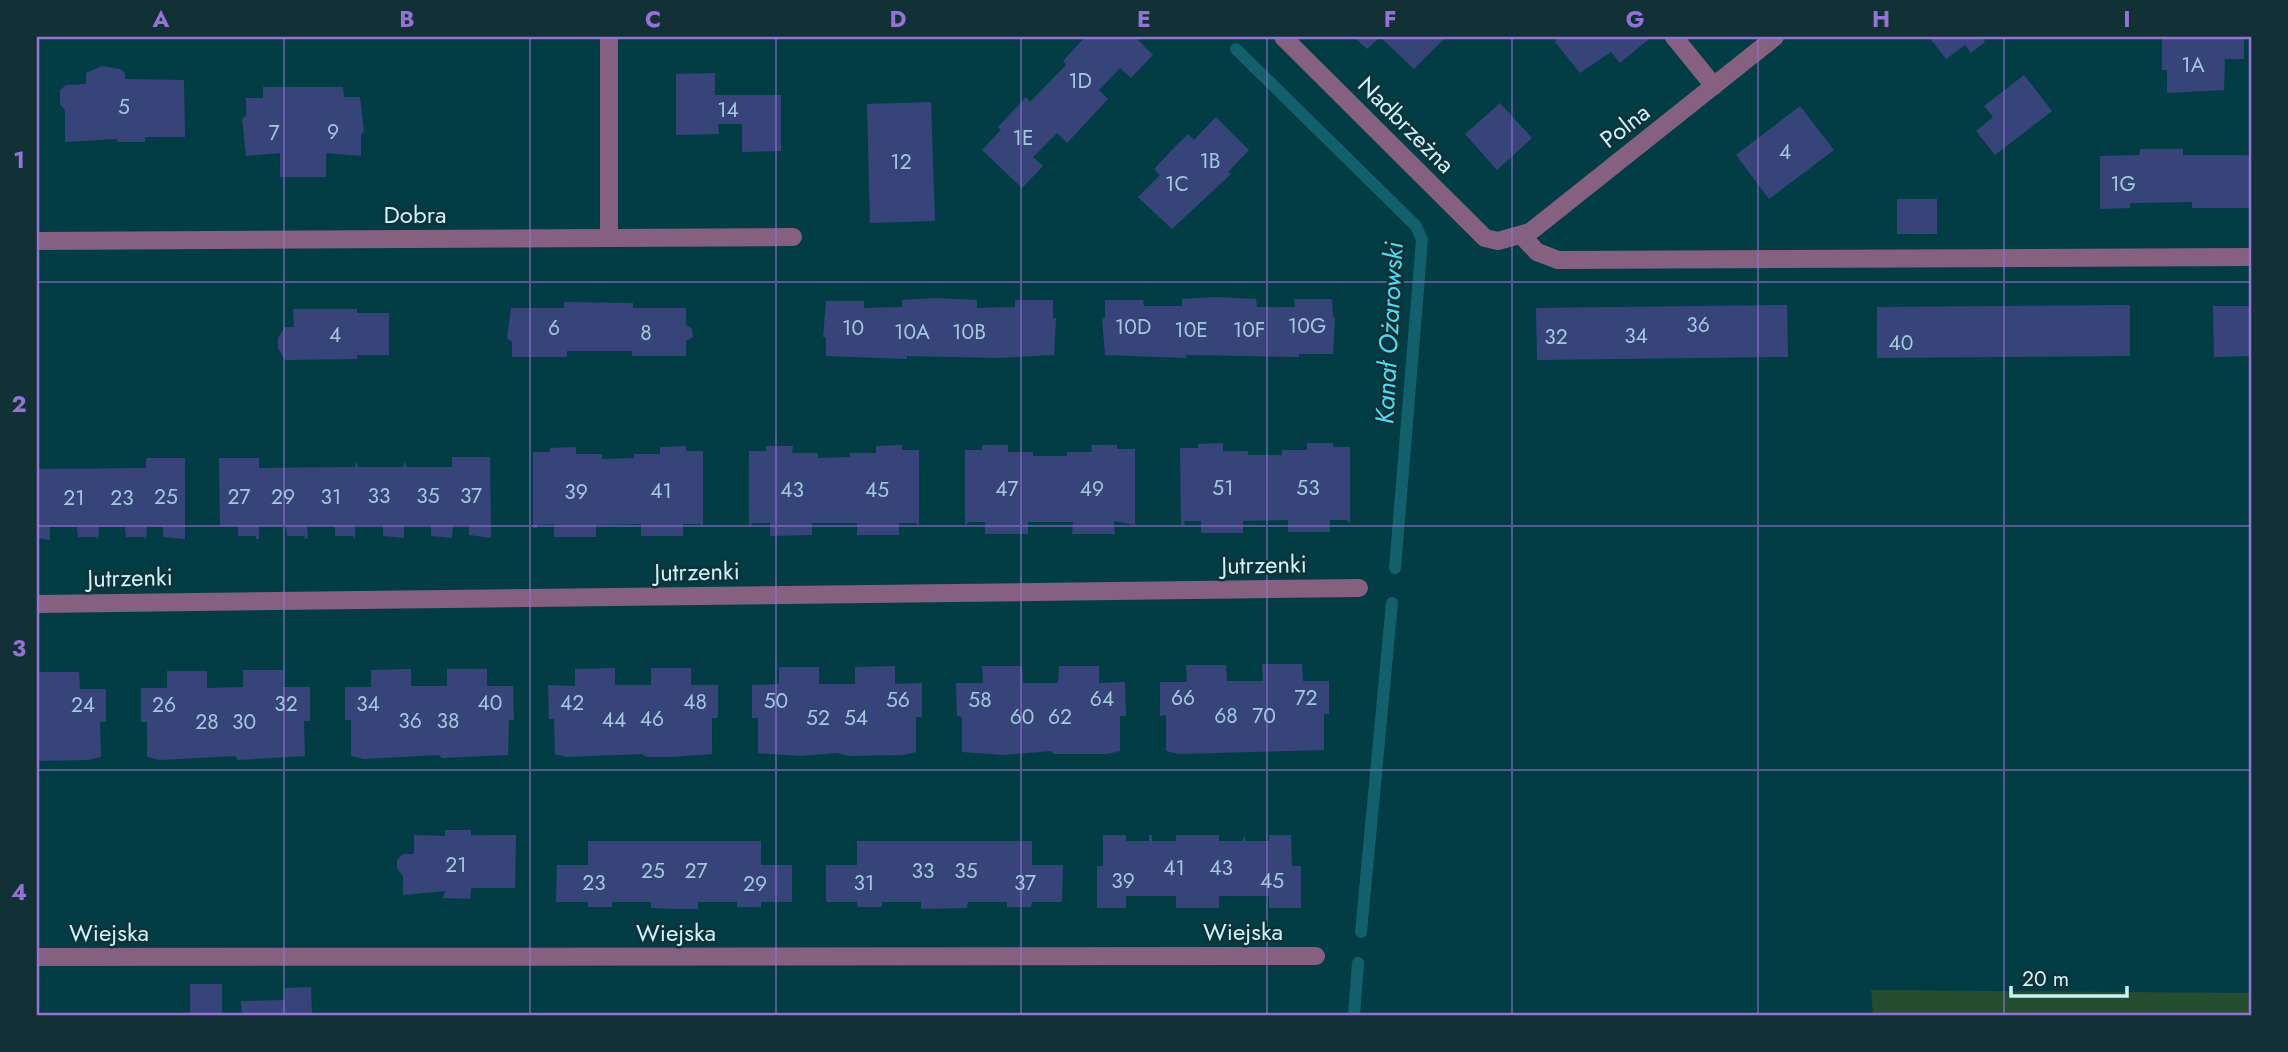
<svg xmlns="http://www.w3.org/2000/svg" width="2288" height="1052" viewBox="0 0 2288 1052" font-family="Jost,sans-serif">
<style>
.green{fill:#254e30}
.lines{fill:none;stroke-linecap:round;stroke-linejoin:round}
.stream{stroke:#12606c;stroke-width:12}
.building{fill:#374479}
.minor{stroke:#866081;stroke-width:18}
.grid{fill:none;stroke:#9672d5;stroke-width:2;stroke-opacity:0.55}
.labels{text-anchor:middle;stroke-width:5;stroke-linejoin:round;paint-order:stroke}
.number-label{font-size:21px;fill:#a3c8dc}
.street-label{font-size:24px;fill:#c7f4fd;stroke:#123136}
.water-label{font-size:26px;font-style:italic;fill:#51dbf2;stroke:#123136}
.neatline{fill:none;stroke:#9672d5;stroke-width:2.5}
.grid-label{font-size:23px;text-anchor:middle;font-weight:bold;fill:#9672d5}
</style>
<rect width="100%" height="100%" fill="#023d46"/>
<!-- green -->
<path class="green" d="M1871,990L2251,993V1015H1873Z"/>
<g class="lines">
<!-- stream -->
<g class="stream">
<path d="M1236,49L1416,226L1422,240L1395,568"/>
<path d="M1361,932L1392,603"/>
<path d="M1354,1015L1358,963"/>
</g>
</g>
<!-- building -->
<g class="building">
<path d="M1085,37H1135L1153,55L1131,78L1120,68L1099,90L1108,99L1067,143L1057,133L1033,157L1043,166L1022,188L982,150L1001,130L998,127L1026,97L1030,102L1066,65L1063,61Z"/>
<path d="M1354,37H1380L1367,49Z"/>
<path d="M1380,37H1444L1445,38L1414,69Z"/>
<path d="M1558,37H1647L1649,39L1620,63L1611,52L1580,73L1555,42Z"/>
<path d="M1929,37H1982L1985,42L1971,53L1965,45L1946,59Z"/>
<path d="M2162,37H2244V59H2225L2224,90L2167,93V70H2162Z"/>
<path d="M102,66L120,69L125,73V79L184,80L185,137H145V142H118L117,139L65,142V110L60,104V90L66,85L86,84V73Z"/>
<path d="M715,73V95H781V151L742,152V124H718L719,134L676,135V74Z"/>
<path d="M2024,75L2052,111L1995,155L1976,131L1993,117L1984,106Z"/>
<path d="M263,87H343L344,97H360L364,131L361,134V156L326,153V177H280V153L246,156L242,119L246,116V98H263Z"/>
<path d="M931,102L935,221L870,223L867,104Z"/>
<path d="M1500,103L1532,138L1497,170L1465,134Z"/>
<path d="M1800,106L1834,150L1769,199L1736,155Z"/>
<path d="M1216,117L1249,150L1228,172L1231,174L1172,229L1138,197L1160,175L1154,169L1171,151L1188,134L1194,140Z"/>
<path d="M2140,149H2183V155H2251V208H2192V202L2130,203V208L2100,209V156L2139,155Z"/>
<rect x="1897" y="199" width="40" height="35"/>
<path d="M1216,297L1256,299L1257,307H1295L1294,299H1332L1333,317H1335L1333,354H1299V357L1186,355V358L1105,355L1102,318H1105V300H1143L1144,306H1182V299Z"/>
<path d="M936,298L977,300V308L1015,307V300H1053V318H1056L1054,355L999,358L907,356V359L826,356V337H823L826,301H864V308L902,307V300Z"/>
<path d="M564,302L633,303V308H686V325L692,329L693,337L686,341V356H632V351H567V357H512V342L507,338L511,308H564Z"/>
<path d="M1787,305L1788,357L1537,360L1536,308Z"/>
<path d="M2130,305V356L1877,358V307Z"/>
<path d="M2213,306H2251V356L2214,357Z"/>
<path d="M293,309H357V313H389V355H357V359L285,360L278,348V338L285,327H294Z"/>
<path d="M1223,443V451H1248V455H1282V450H1307V443H1333V447H1350V524L1347,520H1330V532H1288V520L1243,521V533H1201V521H1184L1185,525H1181L1180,448H1198V444Z"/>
<path d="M902,445V450H919V526L916,523H899V535H857V523H812V535L770,536V523H753L749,527V451H766V446H793L792,453H818V458L850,457V453H876V446Z"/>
<path d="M982,445H1008V452H1033V456H1067V452H1092L1091,445H1117V449H1135V525L1114,521L1115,534H1072L1073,522H1028V534H985V522H969L965,526V450H982Z"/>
<path d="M686,446V451H703V527L700,524H683V536H641V524L596,525V537H554V524L537,525V528H533V452H550V448L576,447V454H602V459L634,458V454H660V447Z"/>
<path d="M452,457H490L491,538L469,535V525H453L452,538L431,536V525H404V538L383,536V525H355V539L353,536H335V526H307L308,538L304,539L305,536H287L286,526H259V539H256V536H238V526H220L219,458H259V468L355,467L356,461L358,467H403L405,461L406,467H452Z"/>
<path d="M146,458H185V539L163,537V527L147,526L146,539L143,537H126L125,527H99L98,540L96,537H78L77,527H50V540L37,538V469L146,468Z"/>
<path d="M1262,664H1302L1303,681H1329V714H1324V750L1179,754L1166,751V715L1160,716V682H1187L1186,665H1226L1227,681H1263Z"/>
<path d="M895,666V684L922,683V717H916V752L903,755L850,756L837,753L800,756L758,753V718H752V685L779,684V667H819V684H855V667Z"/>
<path d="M982,666H1022L1023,683H1058L1059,666H1099V683L1125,682L1126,716H1120V751L1107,754H1054L1051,751L1003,755L962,752V717L957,716L956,683H983Z"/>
<path d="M615,668V685H651V668H691V685H718V718H712V754L671,757H646L642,754L567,757L555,754L554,719H549L548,685L575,686V669Z"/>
<path d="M411,669V686H447V669H487V686H513L514,720H509L508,755L442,758L439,755L364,759L351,756V720H345V687H371V670Z"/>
<path d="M243,670H283V687H310V721H304L305,756L238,760L235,756L160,760L147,757V722H141V688H167V671H207V688L243,687Z"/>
<path d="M39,672H79L80,689H106V722H100L101,757L88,760L37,761Z"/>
<path d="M445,830H471V835H516L515,888H471L470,899L443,898L445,891L403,895V876L397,869V860L403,854H414V835L445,836Z"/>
<path d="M1103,835H1126V841H1149V835H1152V841H1176V835H1219V841H1243L1244,835L1246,841H1269V835H1291L1292,866H1301V908H1269V896H1219V908H1176V896H1126V908H1097V866H1103Z"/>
<path d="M588,841H761V865H792V902H761V907H737V902H698V909H674L651,908V902H612V907H588V902H556L557,865H588Z"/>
<path d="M857,841H1032V865H1063L1062,902H1032L1031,907H1007V902H968L967,908L921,909V902H882V907H858L857,902H826V865H857Z"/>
<rect x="190" y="984" width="32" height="31"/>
<path d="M311,987L312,1015H242L241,1001L285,1000V988Z"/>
</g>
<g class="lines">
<!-- minor -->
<g class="minor">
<path d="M1283,37L1485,238L1498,241L1530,232L1775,37"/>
<path d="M1674,37L1714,86"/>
<path d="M1522,236L1537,252L1558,260L2251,257"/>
<path d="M609,238V37"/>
<path d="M37,241L793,237"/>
<path d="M37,604L1359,588"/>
<path d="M37,957L1316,956"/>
</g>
</g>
<!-- grid -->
<path class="grid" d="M284,37V1015M530,37V1015M776,37V1015M1021,37V1015M1267,37V1015M1512,37V1015M1758,37V1015M2004,37V1015M37,282H2251M37,526H2251M37,770H2251"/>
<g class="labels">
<!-- number labels -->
<g class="number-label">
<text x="2193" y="72">1A</text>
<text x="1080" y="88">1D</text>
<text x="124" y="114">5</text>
<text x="728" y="117">14</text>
<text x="333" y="139">9</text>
<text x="274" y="140">7</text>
<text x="1023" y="145">1E</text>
<text x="1785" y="159">4</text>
<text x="1210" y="168">1B</text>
<text x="901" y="169">12</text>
<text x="1177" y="191">1C</text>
<text x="2123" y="191">1G</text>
<text x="1698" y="332">36</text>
<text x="1307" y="333">10G</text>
<text x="1133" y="334">10D</text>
<text x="554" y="335">6</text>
<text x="853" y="335">10</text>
<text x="1191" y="337">10E</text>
<text x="1249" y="337">10F</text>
<text x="912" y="339">10A</text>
<text x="969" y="339">10B</text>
<text x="646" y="340">8</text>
<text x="335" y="342">4</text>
<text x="1636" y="343">34</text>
<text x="1556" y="344">32</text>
<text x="1901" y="350">40</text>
<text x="1223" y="495">51</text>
<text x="1308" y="495">53</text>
<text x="1007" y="496">47</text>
<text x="1092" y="496">49</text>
<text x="792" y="497">43</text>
<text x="877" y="497">45</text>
<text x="661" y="498">41</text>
<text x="576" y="499">39</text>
<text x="379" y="503">33</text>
<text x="428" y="503">35</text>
<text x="471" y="503">37</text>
<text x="166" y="504">25</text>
<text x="239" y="504">27</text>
<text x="283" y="504">29</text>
<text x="331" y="504">31</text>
<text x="74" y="505">21</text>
<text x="122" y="505">23</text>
<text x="1183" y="705">66</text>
<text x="1306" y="705">72</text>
<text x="1102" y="706">64</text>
<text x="898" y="707">56</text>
<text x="980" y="707">58</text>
<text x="776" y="708">50</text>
<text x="695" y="709">48</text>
<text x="490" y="710">40</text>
<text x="572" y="710">42</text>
<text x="286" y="711">32</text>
<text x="368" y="711">34</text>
<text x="83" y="712">24</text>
<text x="164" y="712">26</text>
<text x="1226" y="723">68</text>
<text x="1264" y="723">70</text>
<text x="1022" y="724">60</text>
<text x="1060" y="724">62</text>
<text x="818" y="725">52</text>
<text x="856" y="725">54</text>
<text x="652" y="726">46</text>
<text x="614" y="727">44</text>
<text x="410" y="728">36</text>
<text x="448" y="728">38</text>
<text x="207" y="729">28</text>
<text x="244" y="729">30</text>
<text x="456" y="872">21</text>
<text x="1174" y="875">41</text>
<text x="1221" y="875">43</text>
<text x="653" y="878">25</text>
<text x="696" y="878">27</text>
<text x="923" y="878">33</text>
<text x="966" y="878">35</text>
<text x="1123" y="888">39</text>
<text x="1272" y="888">45</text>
<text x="594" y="890">23</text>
<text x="864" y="890">31</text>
<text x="1025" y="890">37</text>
<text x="755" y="891">29</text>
</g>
<!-- street labels -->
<g class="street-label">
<text transform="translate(1406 125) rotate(45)" y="8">Nadbrzeżna</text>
<text transform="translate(1625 126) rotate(-38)" y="8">Polna</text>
<text x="415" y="223">Dobra</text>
<text transform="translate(1264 565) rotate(-1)" y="8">Jutrzenki</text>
<text transform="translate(697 572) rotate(-1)" y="8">Jutrzenki</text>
<text transform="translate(130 578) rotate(-1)" y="8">Jutrzenki</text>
<text x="1243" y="940">Wiejska</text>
<text x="109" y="941">Wiejska</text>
<text x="676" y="941">Wiejska</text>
</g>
<!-- water labels -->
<g class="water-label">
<text transform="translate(1389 333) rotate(-87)" y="9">Kanał Ożarowski</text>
</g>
</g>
<!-- border -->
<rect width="2288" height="1052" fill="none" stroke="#123136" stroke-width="77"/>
<!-- scale -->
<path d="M2011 986v10h116v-10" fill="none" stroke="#c7f4fd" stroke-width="3.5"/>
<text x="2022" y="986" font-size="21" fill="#c7f4fd" stroke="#123136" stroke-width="5" paint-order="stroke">20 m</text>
<rect x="38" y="38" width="2212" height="976" class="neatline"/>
<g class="grid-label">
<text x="161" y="27">A</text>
<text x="407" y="27">B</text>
<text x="653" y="27">C</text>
<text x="898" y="27">D</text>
<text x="1144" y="27">E</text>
<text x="1390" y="27">F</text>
<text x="1635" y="27">G</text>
<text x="1881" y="27">H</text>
<text x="2127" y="27">I</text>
<text x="19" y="168">1</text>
<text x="19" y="412">2</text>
<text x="19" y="656">3</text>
<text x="19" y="900">4</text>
</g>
</svg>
